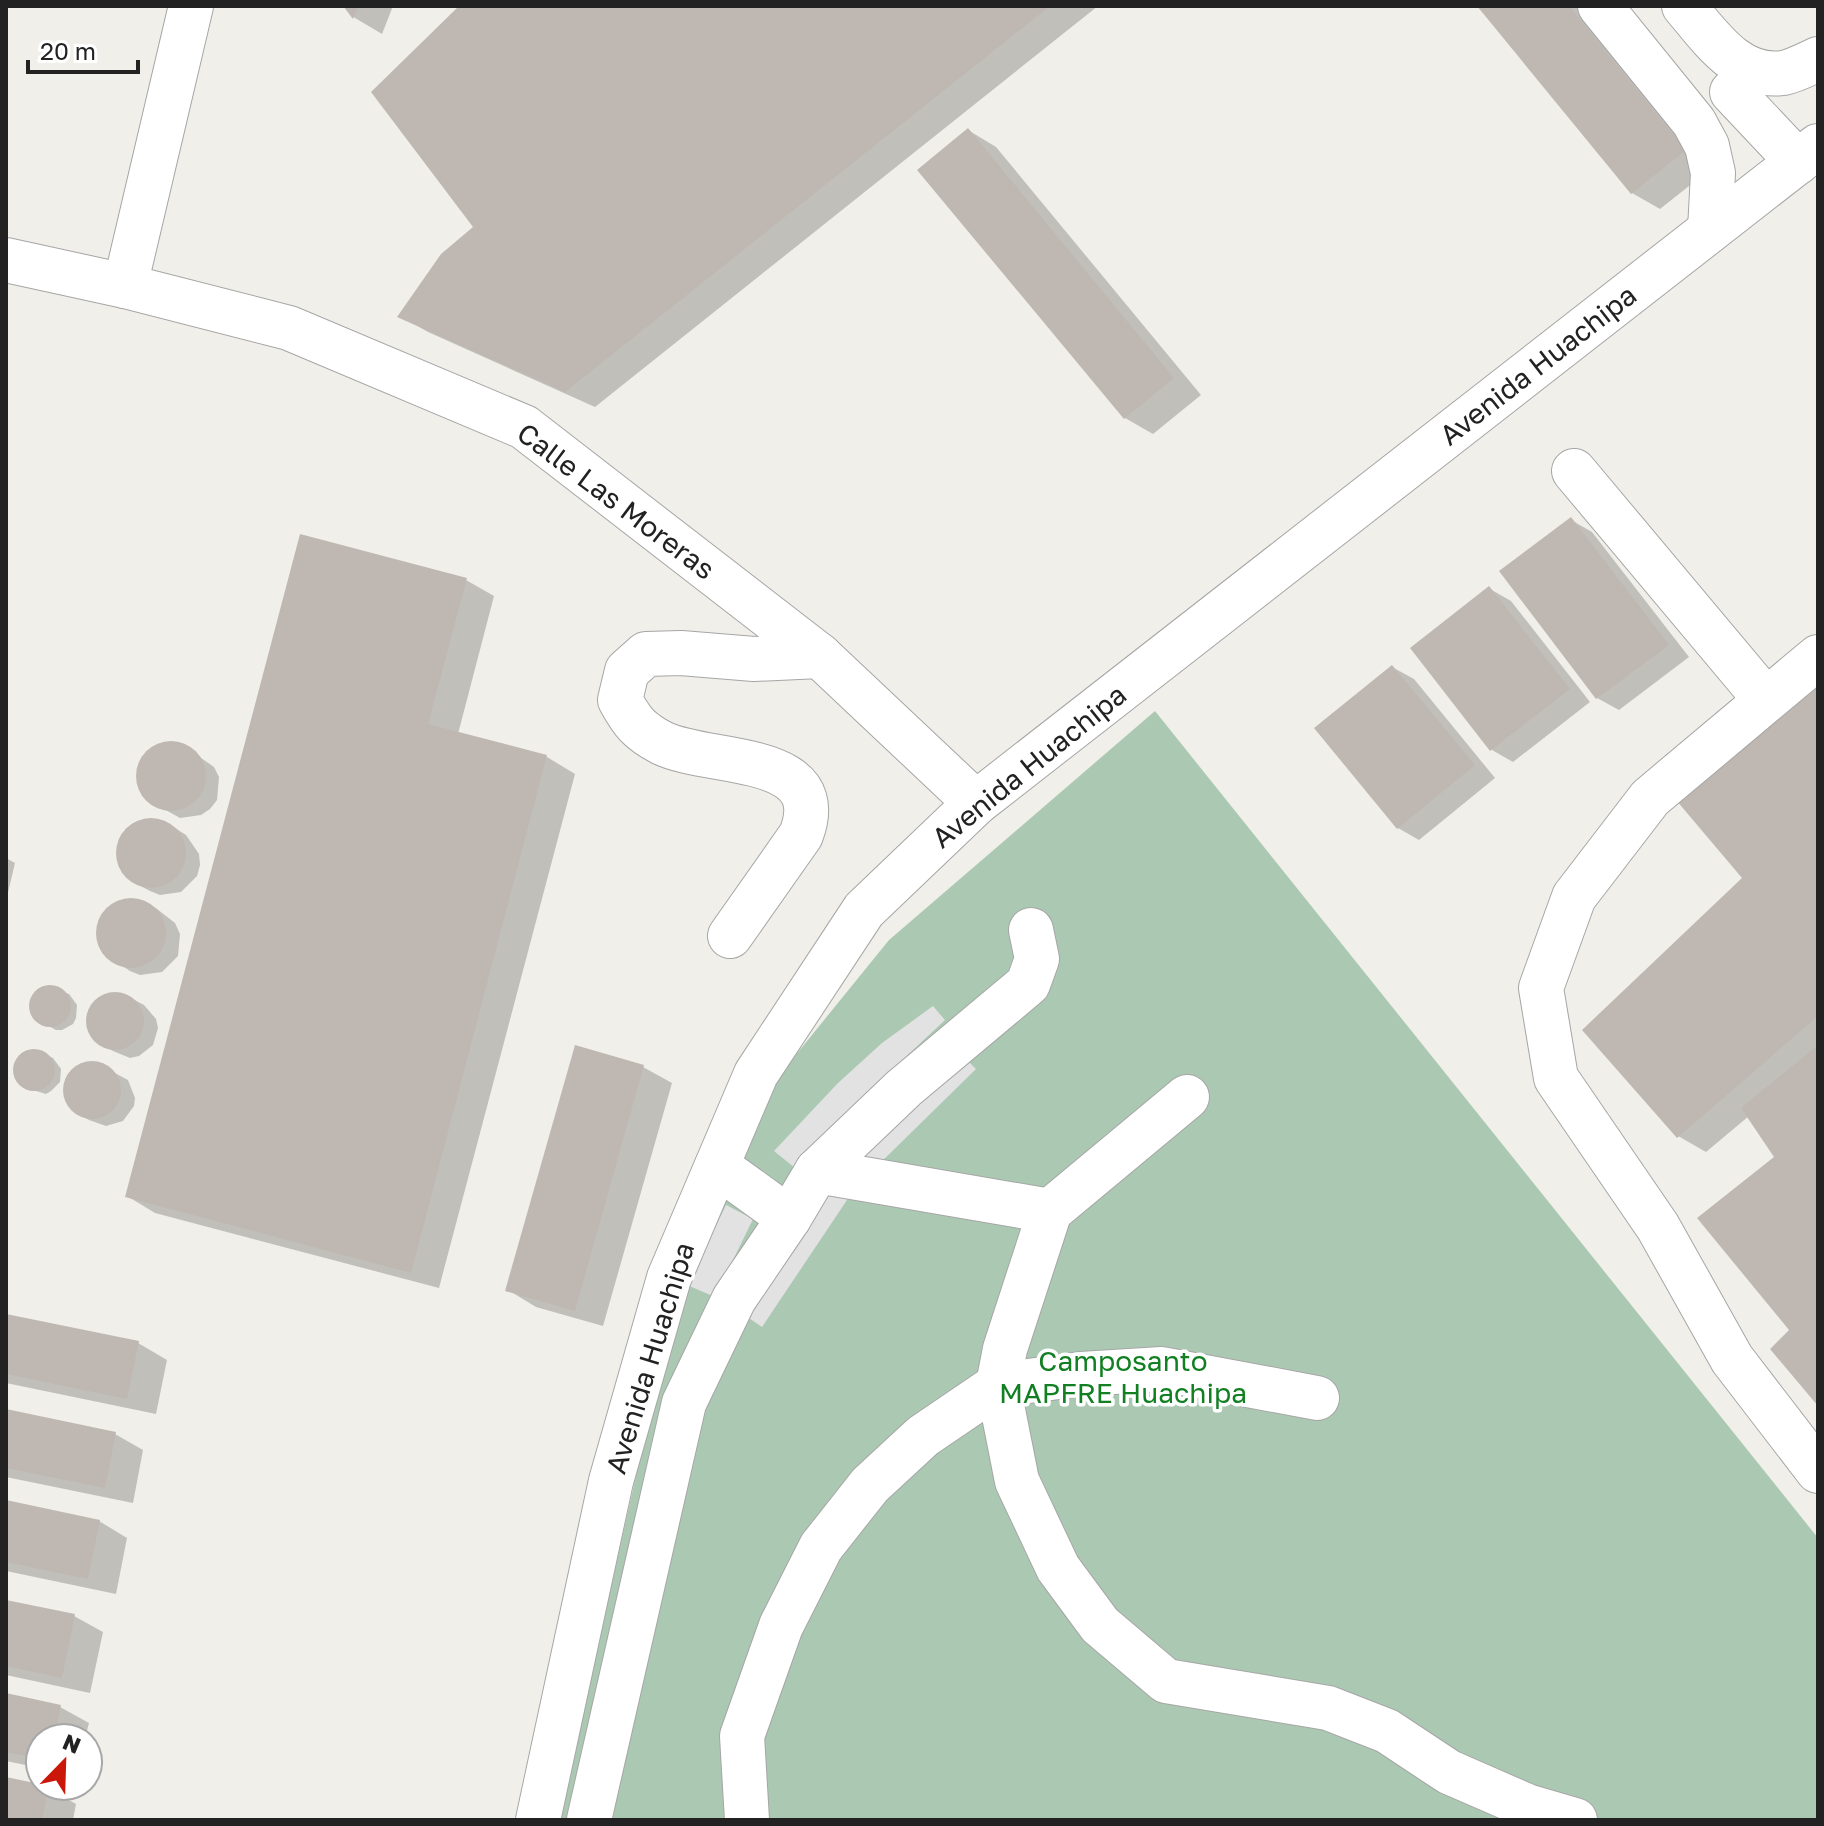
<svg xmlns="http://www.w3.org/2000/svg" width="1824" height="1826" viewBox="0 0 1824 1826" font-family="'Golos Text',sans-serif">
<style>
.cemetery{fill:#abc9b2}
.parking{fill:#e2e2e2}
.shadow{fill:#0003}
.building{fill:#bfb8b2}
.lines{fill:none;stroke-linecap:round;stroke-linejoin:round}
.minor-casing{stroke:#a6a6a6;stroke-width:46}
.minor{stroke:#fff;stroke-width:44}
.labels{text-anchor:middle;stroke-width:7;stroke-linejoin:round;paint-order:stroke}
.street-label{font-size:28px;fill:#222;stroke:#fff}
.park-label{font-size:28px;fill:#117f22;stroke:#fff}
</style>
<rect width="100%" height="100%" fill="#f1efe9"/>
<!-- cemetery -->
<path class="cemetery" d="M1155,711L1818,1538V1820H559L675,1301L773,1083L889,940Z"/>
<!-- parking -->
<g class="parking">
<path d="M933,1006L945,1020L834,1124L795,1168L774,1151L838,1083L882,1043Z"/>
<path d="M961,1054L976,1069L871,1172L853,1156Z"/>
<path d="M831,1181L851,1194L762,1327L743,1314Z"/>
<path d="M726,1205L753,1219L715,1297L687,1285Z"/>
</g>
<!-- shadow -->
<g class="shadow">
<path d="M345,6H393L382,34L355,18Z"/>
<path d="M462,6H1098L595,407L428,332L400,316L476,227Z"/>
<path d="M1480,6H1582L1713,167L1660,209L1632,193Z"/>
<path d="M968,130L996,147L1201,395L1153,434L1125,418Z"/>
<path d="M1571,520L1592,532L1689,657L1619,710L1597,698Z"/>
<path d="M466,580L494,596L458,734L547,757L575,774L439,1288L155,1213L127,1196Z"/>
<path d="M1490,589L1511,601L1590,702L1513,762L1492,750L1413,649Z"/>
<path d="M1392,667L1414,679L1495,778L1419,840L1398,828Z"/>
<path d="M1818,688V1403L1792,1331L1777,1158L1749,1116L1706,1152L1678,1136L1745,878Z"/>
<path d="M181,744L214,767L219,777L217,800L210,809L201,815L180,818L146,799L140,790L138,769L148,750L159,745Z"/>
<path d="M150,820L172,826L186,835L199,854L200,865L197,876L181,892L160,895L150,891L135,883L120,867L117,857L122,836L139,822Z"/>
<path d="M6,858L15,863L6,901Z"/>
<path d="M130,899L142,900L157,909L175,923L180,934L178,956L162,972L140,975L130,971L106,955L101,946L98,925L109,907L119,901Z"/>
<path d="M49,987L69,994L77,1005L76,1018L73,1024L62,1030H56L37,1020L31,1009L37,992Z"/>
<path d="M111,993L129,997L144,1005L156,1019L158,1028L153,1045L139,1056L130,1058L113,1051L98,1042L88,1027L90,1009L95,1002Z"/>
<path d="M39,1051L53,1058L61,1069L60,1082L51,1091L46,1094L26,1088L15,1073L17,1061L26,1052Z"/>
<path d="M96,1063L128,1080L135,1098L134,1106L123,1121L106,1126L89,1120L74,1111L65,1096L66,1078L79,1065Z"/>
<path d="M643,1067L672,1083L603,1326L536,1307L508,1290Z"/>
<path d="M6,1316L138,1343L167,1360L156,1414L6,1383Z"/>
<path d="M6,1411L115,1434L143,1450L133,1503L6,1477Z"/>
<path d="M6,1502L99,1521L127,1538L116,1594L6,1571Z"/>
<path d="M6,1602L74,1616L103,1632L90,1693L6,1675Z"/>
<path d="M6,1695L60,1707L89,1723L85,1738H40V1768L6,1761Z"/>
<path d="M6,1779L48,1788L76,1804L73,1820H6Z"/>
</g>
<!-- building -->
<g class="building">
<path d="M343,6H359L353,19Z"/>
<path d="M459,6H1050L565,392L397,317L441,254L473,227L371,92Z"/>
<path d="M1477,6H1569L1686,150L1631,194Z"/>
<path d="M968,128L1174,378L1124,419L917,170Z"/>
<path d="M1571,517L1669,645L1596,699L1499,571Z"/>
<path d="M300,534L467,578L428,724L547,755L411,1273L125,1197Z"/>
<path d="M1489,586L1570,689L1490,751L1410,648Z"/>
<path d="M1392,665L1475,765L1397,829L1314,728Z"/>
<path d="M1818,686V1016L1677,1138L1582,1030L1742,878L1676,800Z"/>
<circle cx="171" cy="776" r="35"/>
<circle cx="151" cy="853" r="35"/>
<circle cx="131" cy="933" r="35"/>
<circle cx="50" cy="1006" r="21"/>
<circle cx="115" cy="1021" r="29"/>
<path d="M575,1045L644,1065L575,1311L505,1291Z"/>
<path d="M1818,1045V1406L1770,1349L1789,1330L1697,1218L1774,1157L1741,1108Z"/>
<circle cx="34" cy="1070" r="21"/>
<circle cx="92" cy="1090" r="29"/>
<path d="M6,1314L139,1341L127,1399L6,1374Z"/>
<path d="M6,1409L116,1432L105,1488L6,1468Z"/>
<path d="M6,1500L100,1520L88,1579L6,1562Z"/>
<path d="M6,1600L75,1614L62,1678L6,1666Z"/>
<path d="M6,1693L61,1705L54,1738H40V1759L6,1752Z"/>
<path d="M6,1777L49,1786L42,1820H6Z"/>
</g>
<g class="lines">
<defs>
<g id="minor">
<path d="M1600,6L1694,122L1707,146L1713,173L1710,230"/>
<path d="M1684,6C1710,36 1737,79 1783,73C1794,71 1807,64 1818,59"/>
<path d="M1732,92L1798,162"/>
<path d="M6,260L125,286L289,328L524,427L820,656L976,803"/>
<path d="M125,286L191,6"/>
<path d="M1574,471L1766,700"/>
<path d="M1818,657L1650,798L1574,897L1541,988L1556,1078L1658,1227L1732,1359L1818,1471"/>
<path d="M730,936L801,835C833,751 709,766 662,743C639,731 632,722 620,700L627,671L646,654L681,653L754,659L820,656"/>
<path d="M717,1166L789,1218"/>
<path d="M817,1171L1050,1211L1005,1349L998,1385L1017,1481L1058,1568L1100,1625L1166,1681L1328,1708L1387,1731L1449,1772L1527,1806L1575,1820"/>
<path d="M1050,1211L1187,1097"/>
<path d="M538,1820L611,1481L669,1278L756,1074L864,910L976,803L1818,146"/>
<path d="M589,1820L684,1403L734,1299L789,1218L817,1171L904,1088L1028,984L1037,959L1031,930"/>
<path d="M747,1820L742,1736L781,1626L821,1547L870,1485L923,1436L998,1385L1081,1374L1162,1369L1317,1398"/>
</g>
</defs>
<!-- minor casing -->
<use href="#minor" class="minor-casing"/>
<!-- minor -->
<use href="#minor" class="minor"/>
</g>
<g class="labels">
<!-- street labels -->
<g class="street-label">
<text transform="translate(1538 365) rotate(-38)" y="10">Avenida Huachipa</text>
<text transform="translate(616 501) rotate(37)" y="10">Calle Las Moreras</text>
<text transform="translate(1029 766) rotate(-39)" y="10">Avenida Huachipa</text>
<text transform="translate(650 1358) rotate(-73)" y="10">Avenida Huachipa</text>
</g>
<!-- park labels -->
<g class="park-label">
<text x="1123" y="1371">Camposanto<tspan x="1123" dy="32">MAPFRE Huachipa</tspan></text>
</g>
</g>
<!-- border -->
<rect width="1824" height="1826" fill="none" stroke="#222222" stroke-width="16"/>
<!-- north arrow -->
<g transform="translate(64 1762) rotate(23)"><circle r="38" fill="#ffffff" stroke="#a7a7a7" stroke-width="2"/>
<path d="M0-6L14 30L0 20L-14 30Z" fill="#cb1709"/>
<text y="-12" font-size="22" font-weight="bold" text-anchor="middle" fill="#222222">N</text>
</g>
<!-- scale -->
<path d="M28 60v12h110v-12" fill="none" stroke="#222222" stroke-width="4"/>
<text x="40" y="60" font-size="24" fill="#222222" stroke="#ffffff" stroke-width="6" paint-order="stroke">20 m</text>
</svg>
